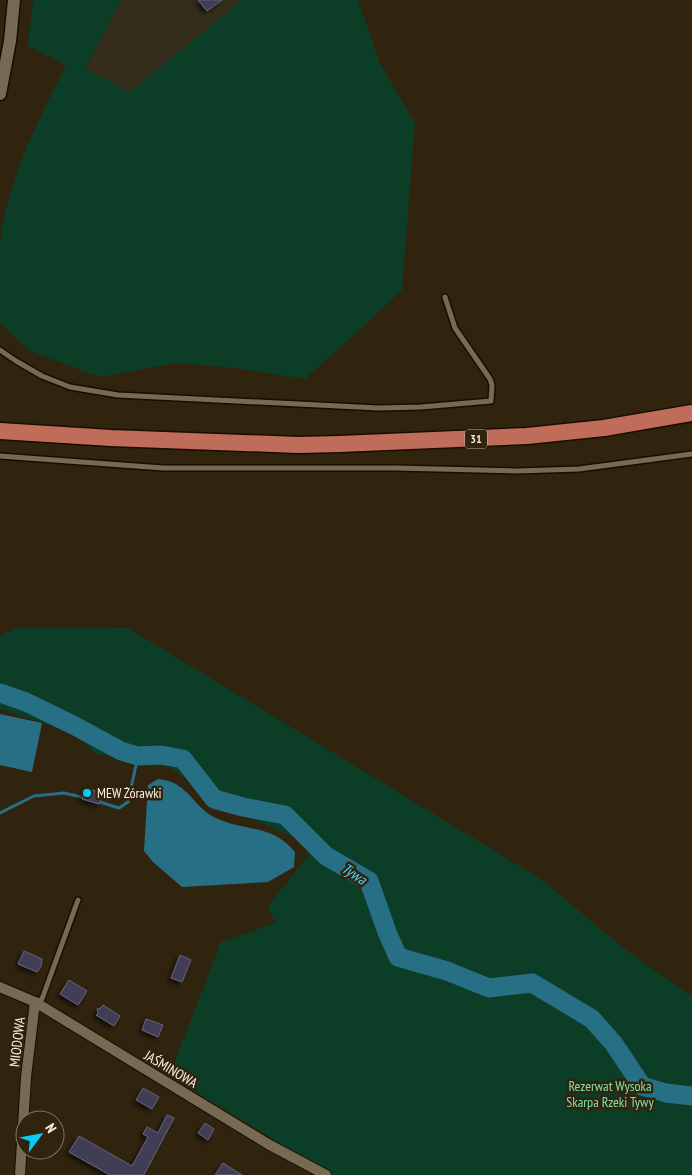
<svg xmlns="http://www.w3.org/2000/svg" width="692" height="1175" viewBox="0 0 692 1175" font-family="'PT Sans Narrow',sans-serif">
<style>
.industrial{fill:#352d1c}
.green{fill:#0c3d26}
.water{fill:#276f85}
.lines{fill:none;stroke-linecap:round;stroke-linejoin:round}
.stream{stroke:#276f85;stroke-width:3}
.river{stroke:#276f85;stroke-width:19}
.building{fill:#403e55;stroke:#64637c;filter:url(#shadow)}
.service-casing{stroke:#190d00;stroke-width:8}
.minor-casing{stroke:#190d00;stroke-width:12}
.tertiary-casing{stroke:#190d00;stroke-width:15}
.primary-casing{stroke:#190d00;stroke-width:19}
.service{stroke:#786952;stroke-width:5}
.minor{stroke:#786952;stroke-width:10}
.tertiary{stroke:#786952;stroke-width:12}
.primary{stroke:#bf6c5b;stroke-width:16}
.poi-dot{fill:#08cbf9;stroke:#31240f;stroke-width:2}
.labels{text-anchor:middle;stroke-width:5;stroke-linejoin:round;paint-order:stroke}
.shield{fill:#31240f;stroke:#bdb3a3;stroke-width:1}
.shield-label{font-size:12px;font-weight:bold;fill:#f9f0e3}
.poi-label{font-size:14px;fill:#f9f0e3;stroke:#31240f;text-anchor:start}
.street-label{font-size:14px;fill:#f9f0e3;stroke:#31240f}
.park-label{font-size:14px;fill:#7ae1a8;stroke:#31240f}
.water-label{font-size:15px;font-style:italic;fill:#48d0f7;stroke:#31240f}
</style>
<defs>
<filter id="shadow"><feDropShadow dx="-3" dy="3" stdDeviation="2.5" flood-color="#0009"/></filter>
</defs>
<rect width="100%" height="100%" fill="#31240f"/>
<!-- industrial -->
<path class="industrial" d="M122,0H242L130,92L85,69Z"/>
<!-- green -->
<g class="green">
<path d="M33,0H122L85,68L130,92L242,0H358L380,63L415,123L402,290L365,325L305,379L235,368L177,363L99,377L30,351L0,323C0,297 0,269 0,243C8,177 37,123 66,65L28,46Z"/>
<path d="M18,627L128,628L541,879L627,951L692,996V1175H332L169,1076L221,942L275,923L268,906L315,847L222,805L216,798L168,767L96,754L73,733L0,709V636Z"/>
</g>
<!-- water -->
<g class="water">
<path d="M0,714L42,723L32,772L0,765Z"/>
<path d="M158,779C189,781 193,809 218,819C248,832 272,824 295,852L294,867L268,882L182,887L153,862L144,851L148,785Z"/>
</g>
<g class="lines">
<!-- stream -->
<g class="stream">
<path d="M100,802L119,808L128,802L138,756"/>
<path d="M0,813L34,796L64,793L82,797"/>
</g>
<!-- river -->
<path class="river" d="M0,693L26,702L75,726L121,751L138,756L161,755L183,759L214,799L243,807L285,815L326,856L369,881L387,932L398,957L447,971L489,988L532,983L592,1019L614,1044L642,1086L666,1093L692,1096"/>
</g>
<!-- building -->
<g class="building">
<path d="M198,0H222L207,11Z"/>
<path d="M85,788L103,793L99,804L82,799Z"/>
<path d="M24,951L42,959L41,966L37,972L18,964Z"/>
<path d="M180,955L191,960L182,982L171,978Z"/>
<path d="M69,980L87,991L78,1005L60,994Z"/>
<path d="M103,1005L120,1016L114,1026L96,1015L98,1013L97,1009L101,1008Z"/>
<path d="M146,1019L163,1025L158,1037L142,1030Z"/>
<path d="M143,1088L159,1097L152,1109L136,1100Z"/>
<path d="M167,1115L174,1118L144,1175H110L69,1152L79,1136L132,1166L148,1137L143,1134L147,1127L158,1133Z"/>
<path d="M205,1123L214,1129L208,1140L198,1133Z"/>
<path d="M223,1163L242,1175H215Z"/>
</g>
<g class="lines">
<defs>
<g id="service">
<path d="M0,350L16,361L42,376L70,387L118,395L378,408L421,407L491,401L492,385L490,379L455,328L445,297"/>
<path d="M0,456L163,468H396L517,471L579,469L692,454"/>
<path d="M36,1002L42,999L78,900"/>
</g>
<g id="minor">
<path d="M0,987L35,1002L268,1144L326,1175"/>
<path d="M20,1175L26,1077L35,1002"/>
</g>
<path id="tertiary" d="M0,94L10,41L14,0"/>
<path id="primary" d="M0,431L111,438L298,445L340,444L527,436L604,428L692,413"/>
</defs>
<!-- service casing -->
<use href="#service" class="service-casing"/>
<!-- minor casing -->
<use href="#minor" class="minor-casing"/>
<!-- tertiary casing -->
<use href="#tertiary" class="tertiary-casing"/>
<!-- primary casing -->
<use href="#primary" class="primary-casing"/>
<!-- service -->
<use href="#service" class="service"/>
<!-- minor -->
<use href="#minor" class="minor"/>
<!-- tertiary -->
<use href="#tertiary" class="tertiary"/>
<!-- primary -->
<use href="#primary" class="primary"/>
</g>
<!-- markers -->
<circle class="poi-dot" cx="87" cy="793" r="5"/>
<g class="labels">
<!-- shield labels -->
<rect class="shield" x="465" y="429.5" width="22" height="19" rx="4"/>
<g class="shield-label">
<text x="476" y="443">31</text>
</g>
<!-- poi labels -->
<g class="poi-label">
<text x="97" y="798">MEW Żórawki</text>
</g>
<!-- street labels -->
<g class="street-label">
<text transform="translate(17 1042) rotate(-83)" y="5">MIODOWA</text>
<text transform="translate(171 1069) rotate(31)" y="5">JAŚMINOWA</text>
</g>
<!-- park labels -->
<g class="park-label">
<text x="610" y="1091">Rezerwat Wysoka<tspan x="610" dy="16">Skarpa Rzeki Tywy</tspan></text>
</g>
<!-- water labels -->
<g class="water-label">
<text transform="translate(354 874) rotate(34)" y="5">Tywa</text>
</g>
</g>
<!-- north arrow -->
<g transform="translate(40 1135) rotate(58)"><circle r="24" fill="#31240f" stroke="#817664"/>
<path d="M0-4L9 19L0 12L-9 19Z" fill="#08cbf9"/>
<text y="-8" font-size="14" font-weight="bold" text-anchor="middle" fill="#f9f0e3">N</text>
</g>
</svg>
